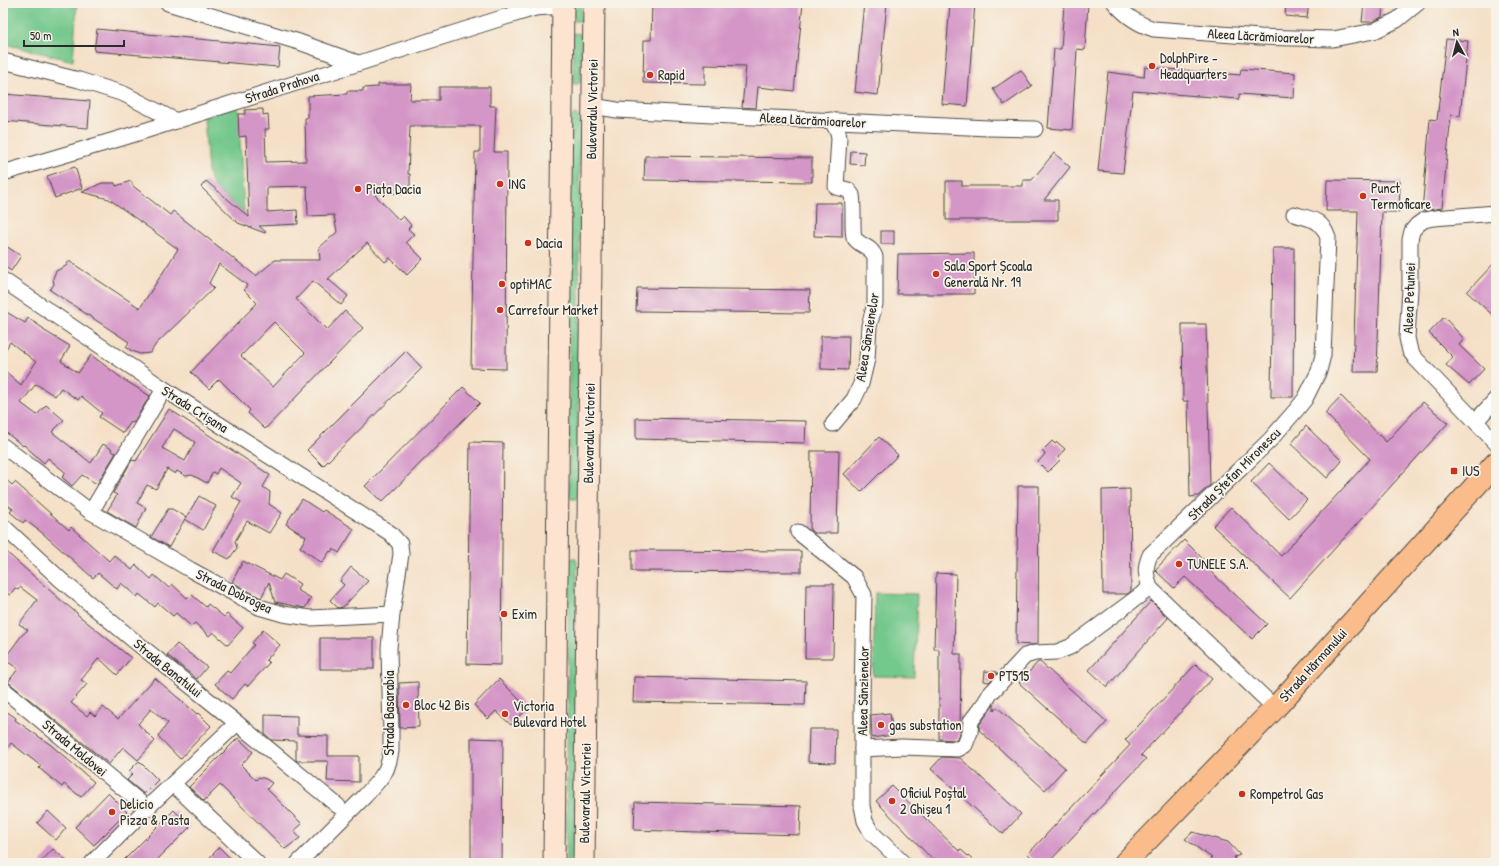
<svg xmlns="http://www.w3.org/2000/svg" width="1499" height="866" viewBox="0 0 1499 866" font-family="'Patrick Hand',sans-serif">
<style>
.green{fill:#73c88c;stroke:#4f7a5c}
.building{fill:#d495c7;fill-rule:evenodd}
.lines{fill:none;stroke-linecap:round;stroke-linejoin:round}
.street-casing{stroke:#494642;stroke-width:17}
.secondary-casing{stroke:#494642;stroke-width:23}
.primary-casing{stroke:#494642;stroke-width:24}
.street{stroke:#fff;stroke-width:15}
.secondary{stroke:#fde4d1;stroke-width:21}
.primary{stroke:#fabc8b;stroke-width:22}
.poi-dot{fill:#c8321e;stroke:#f7f3e8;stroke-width:1.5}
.labels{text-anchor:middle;stroke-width:3.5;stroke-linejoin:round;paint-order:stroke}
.street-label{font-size:14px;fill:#2b2b2b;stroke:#f7f3e8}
.poi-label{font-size:14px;fill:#2b2b2b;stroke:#f7f3e8;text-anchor:start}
</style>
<rect width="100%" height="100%" fill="#f7f3e8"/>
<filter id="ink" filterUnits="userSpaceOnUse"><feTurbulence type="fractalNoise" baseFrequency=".025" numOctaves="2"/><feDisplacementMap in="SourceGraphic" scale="8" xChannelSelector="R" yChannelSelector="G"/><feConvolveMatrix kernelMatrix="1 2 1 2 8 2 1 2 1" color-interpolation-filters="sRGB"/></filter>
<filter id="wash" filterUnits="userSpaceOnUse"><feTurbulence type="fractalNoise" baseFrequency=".012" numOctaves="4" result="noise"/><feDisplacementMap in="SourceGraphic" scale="16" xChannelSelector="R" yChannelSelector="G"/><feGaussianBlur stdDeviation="0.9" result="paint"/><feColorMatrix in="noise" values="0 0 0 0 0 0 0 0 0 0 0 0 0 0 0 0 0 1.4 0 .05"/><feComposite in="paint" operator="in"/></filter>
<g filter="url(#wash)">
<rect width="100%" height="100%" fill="#f5e0c7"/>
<!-- green -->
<g class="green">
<path d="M3,3H77L73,61L9,45L3,42Z"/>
<rect x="573" y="3" width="8" height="18"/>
<path d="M573,33L581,34V82L578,84H573Z"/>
<path d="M238,106L244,213L214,187L208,173L204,117Z"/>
<path d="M576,114L580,119L578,495L576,499H571L569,496L570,119L573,115Z"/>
<path d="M572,558H575L577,562L574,863H566L569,562Z"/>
<path d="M875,593L917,594L914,677L873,676Z"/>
</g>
<g id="blocks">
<!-- building -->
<g class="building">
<path d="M652,3H803L794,91L758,87L756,108L742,107L746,66L705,65V84L643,83L644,40H651Z"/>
<path d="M864,3H887L878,95L855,92Z"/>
<path d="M950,3H975L967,106L942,104Z"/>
<path d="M1064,3H1088L1085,50L1077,49L1072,130L1048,128L1054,49H1061Z"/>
<path d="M1286,3H1309L1307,18L1285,16Z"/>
<path d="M1364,3H1383L1382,17L1371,22H1362Z"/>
<path d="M97,29L280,47L278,67L94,51Z"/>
<path d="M1446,39L1468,41L1460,116L1451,115L1442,208L1422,211L1430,119L1437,120Z"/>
<path d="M1145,67L1240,75L1241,69L1295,73L1294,98L1239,94V99L1133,91L1123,173L1098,171L1108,72L1144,77Z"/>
<path d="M1021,70L1032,86L1004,105L993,89Z"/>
<path d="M378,84H411L410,100H439V87H490V106H496L494,152H507L506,369L471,368L475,152H480V126H410L408,174H410V186H408L407,193L374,194L399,220L403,216L411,225L408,229L414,234L406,242L423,259L407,275L390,258L385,262L367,243L328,279L348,296L341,305L313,281L296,299L327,330L345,311L363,328L265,429L248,413L250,410L219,379L209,389L191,372L257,303L244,290L247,285L219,264L209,283L214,288L156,344L150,353L140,354L132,351L126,347L129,342L50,290L54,284L53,278L56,271L66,266L69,261L140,308L178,249L109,199L82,192L102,183H115L116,186L131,181L133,186L170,215L173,211L256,276L275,260H320L319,248L337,232L334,215L308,216L307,186L267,187V212L297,210L298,224L259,226L266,232L265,233L238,223L201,187L206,181L249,217L246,136L239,137L238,114H245V110L263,109V115L268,114L269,129H265L266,162L306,161L305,118H308V96L347,94V91H363V88L378,87ZM274,322L305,353L273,387L241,356Z"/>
<path d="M3,94L90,101L88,128L3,121Z"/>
<path d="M851,151L865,152L864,165L850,164Z"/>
<path d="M1054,153L1070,167L1044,200H1058V220H946V181H962V186H1023V180H1032Z"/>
<path d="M645,156L812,158V182L644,180Z"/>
<path d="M75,167L82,188L55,198L47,176Z"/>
<path d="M1327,180L1400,181L1399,212H1382L1377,372H1353L1358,211H1326Z"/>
<path d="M815,203H842V237L814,236Z"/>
<rect x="881" y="231" width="13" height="13"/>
<path d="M3,244L21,256L11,271L3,265Z"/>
<path d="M1273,248H1294L1293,397H1271Z"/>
<path d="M974,253V294H897L898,254Z"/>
<path d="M1496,261V318L1467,292Z"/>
<path d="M637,288L810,290L809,313L636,311Z"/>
<path d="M3,310L25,323L28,318L44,329L43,330L70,346L61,361L78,373L91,355L123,379L150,396L133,423L131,422L123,433L99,417L102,413L81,396L78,400L61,388L55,396L36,384L21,403L37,415L46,405L64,420L52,432L91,463L103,444L112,449L111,451L116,453L97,484L82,475L72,486L62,477L66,473L48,458L44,463L24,445L23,446L3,430V369L21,385L36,362L10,342L3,354Z"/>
<path d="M1444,317L1464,339L1459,345L1484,369L1469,385L1446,365L1453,357L1429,333Z"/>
<path d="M1182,324H1206L1210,485L1198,496L1190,497L1188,401H1183Z"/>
<path d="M821,336H849L848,370L821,369Z"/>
<path d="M406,351L422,368L323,466L307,450Z"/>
<path d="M463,387L480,403L382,502L365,486Z"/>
<path d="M1341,396L1386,442L1423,402L1448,423L1290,598L1213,526L1231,507L1281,556L1370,459L1325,413Z"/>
<path d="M169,409L270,475L263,487L270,492L269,504L282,513L269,533L247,521L235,541L237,548L229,559L213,551L241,502L232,497L241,483L219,468L216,474L213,472L207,483L192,475L186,476L177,471L175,474L167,469L156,489L147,485L137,503L146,508L136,528L107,511L117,495L113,493L132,460L136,461ZM174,429L195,442L185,461L162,448Z"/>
<path d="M636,418L806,421L805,443L636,439Z"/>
<path d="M1306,426L1342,461L1327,478L1291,444Z"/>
<path d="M879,437L898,455L861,492L844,474Z"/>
<path d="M1052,441L1055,444L1057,442L1065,449L1058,457L1060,460L1048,472L1038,462L1045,454L1042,451Z"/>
<path d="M470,442L503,443L501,665L467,664Z"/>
<path d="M811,451H839L837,533H814L810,530Z"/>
<path d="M1269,463L1307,500L1289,519L1251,482Z"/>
<path d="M3,477L12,485L15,482L69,530L71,527L109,561L114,555L132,570L136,565L151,579L154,575L169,588L172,584L187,598L191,594L206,607L208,604L224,617L227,614L243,628L228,645L213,632L209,636L195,623L191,626L176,613L173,616L158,603L155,607L139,594L137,597L121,583L117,589L98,573L93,578L41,532L25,520L23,523L10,512L13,509L3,501Z"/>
<path d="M1018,486H1039L1038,644L1032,645L1016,644Z"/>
<path d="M1130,489L1131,591L1127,594H1103L1102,490Z"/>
<path d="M199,496L216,506L203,530L185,519Z"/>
<path d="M302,499L322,512L324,510L354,529L339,553L333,549L331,552L330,551L322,563L300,547L306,537L286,524Z"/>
<path d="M168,509H172L186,517L169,547L151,537Z"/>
<path d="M1184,540L1203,559L1200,562L1267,624L1252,639L1185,577L1174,588L1155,570Z"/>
<path d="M3,549L63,602L77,613V614L131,658L117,675L99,658L81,680L87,684L71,703L87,716L90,712L95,716L103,707L118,719L155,678L197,714L198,713L211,726L180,759L158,736L168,723L151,709L138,724L155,741L138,760L123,747L109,764L8,682L18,669L4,659L22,635L28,630L19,624L37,600L20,587L18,590L15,588L10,595L3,591Z"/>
<path d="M632,550L801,551V572L632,571Z"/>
<path d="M243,561L280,580L284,574L300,584L297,590L311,598L305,608L275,602L269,582L261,598L232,582Z"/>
<path d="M351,567L368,581L343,607L338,608L330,600L344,585L340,581Z"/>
<path d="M936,573L956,574L954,654H961L960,733L958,739L956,740L939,739V649H934Z"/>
<path d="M806,584H834L833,658H805Z"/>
<path d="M1151,601L1168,618L1107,687L1089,670Z"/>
<path d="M263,630L280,645L266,660L269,663L248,686L245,684L232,699L215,684L227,671L230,673L254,645L252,643Z"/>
<rect x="320" y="638" width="54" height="31"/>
<path d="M177,644L207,667L197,679L167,655Z"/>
<path d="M1038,662H1040L1107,722L1087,744L1019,683Z"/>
<path d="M1196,664L1212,679L1141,755L1146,759L1048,863H1037L1028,854L1130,745L1125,740Z"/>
<path d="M985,671L997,672V674L989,682L984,681Z"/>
<path d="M634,677L806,681L805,705L633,702Z"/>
<path d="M499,679L528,708L511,725L496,711L488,719L474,705Z"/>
<path d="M418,682L419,727L400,728L399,683Z"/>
<path d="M994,704V711L997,707L1065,768L1045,790L979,730L980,724Z"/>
<path d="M3,709L16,718L15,720L51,745L94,782L81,797L64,784L62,787L39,768L41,766L11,743L3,755Z"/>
<path d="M890,713L893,735L872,738L871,715Z"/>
<path d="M265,715L297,716V735L328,736V756H359V782L327,781L328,761H297L296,760V741L272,740L265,734Z"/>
<path d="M809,729H836L835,763L808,762Z"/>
<path d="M238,738L253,752L241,765L256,780L259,777L266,779L272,783L267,789L302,824L294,831L300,838L285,849L220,785L204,801L189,787Z"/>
<path d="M471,738L503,739L502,863H471Z"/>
<path d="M942,757L960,758L1021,814L1003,834L931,769Z"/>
<path d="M139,761L158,780L144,794L127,780L133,774L129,771Z"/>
<path d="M892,786L959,851L960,849L976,863H936L876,801Z"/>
<path d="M108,793L127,812L94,845L75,827Z"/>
<path d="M635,802L801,806L800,835L634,830Z"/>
<path d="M174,810L190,827L154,863H121Z"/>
<path d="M48,811L66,828L56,840L37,823Z"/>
<path d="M1193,832L1228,842L1240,855L1234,857L1237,863H1208L1212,858L1185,839Z"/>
<path d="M219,847L235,863H204L216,851Z"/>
<path d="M53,849L69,863H40Z"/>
</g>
</g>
</g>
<g filter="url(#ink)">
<use href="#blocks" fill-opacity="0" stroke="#494642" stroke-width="1"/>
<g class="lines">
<defs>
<g id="street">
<path d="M168,3L299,42L358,63"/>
<path d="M1115,3C1126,16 1137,24 1154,29L1260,37L1333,39L1374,31L1397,20L1418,3"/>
<path d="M3,61L79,80L124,94L176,121"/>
<path d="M592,106L617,110L731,116L989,128L1035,129"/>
<path d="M831,120L838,132L839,138L836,187L848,190L852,195C854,205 852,231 854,237C858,246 871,245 875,257V304L869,326L867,359L861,384L854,399L833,424"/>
<path d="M3,173L125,137L502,18L535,8L562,6"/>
<path d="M1496,213L1434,218L1424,220L1417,225L1412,231L1410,240V289L1407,338L1410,351L1415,358L1496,443"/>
<path d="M3,280L164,389L390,533L400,544L401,554L392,614L389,648L391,733V751L389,761L386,770L379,780L365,796L298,863"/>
<path d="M1476,421L1496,399"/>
<path d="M3,446L91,512L191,570L259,607L283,614L310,618L392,614"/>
<path d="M91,512L164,389"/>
<path d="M3,526L61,580L132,639L237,723L338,806"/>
<path d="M798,532L854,577L864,595L862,696V806L865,821L871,832L903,863"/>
<path d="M3,689L147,808"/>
<path d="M1275,708L1150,588C1146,574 1144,569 1150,555L1240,469L1270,440L1297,409L1305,399L1319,371L1323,355L1328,238C1321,218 1312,220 1294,214"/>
<path d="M862,749L902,747L958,749L965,745L970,732L971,721L984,704L990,694L1025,656L1035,653L1057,652L1070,647L1150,588"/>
<path d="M173,784L257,863"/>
<path d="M92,863L147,808L237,723"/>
</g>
<g id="secondary">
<path d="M554,863L563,3"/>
<path d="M584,863L594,3"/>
</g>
<path id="primary" d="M1125,863L1275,708L1496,463"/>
</defs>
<!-- street casing -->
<use href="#street" class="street-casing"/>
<!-- secondary casing -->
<use href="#secondary" class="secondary-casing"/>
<!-- primary casing -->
<use href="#primary" class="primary-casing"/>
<!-- street -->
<use href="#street" class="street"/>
<!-- secondary -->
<use href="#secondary" class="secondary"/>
<!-- primary -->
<use href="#primary" class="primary"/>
</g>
</g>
<!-- markers -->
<g class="poi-dot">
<circle cx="1152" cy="66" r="4"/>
<circle cx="650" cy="75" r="4"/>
<circle cx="500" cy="184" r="4"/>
<circle cx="358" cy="189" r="4"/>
<circle cx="1363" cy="196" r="4"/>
<circle cx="528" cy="243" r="4"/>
<circle cx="936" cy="274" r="4"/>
<circle cx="502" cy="284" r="4"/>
<circle cx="500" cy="310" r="4"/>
<rect x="1450" y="467" width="8" height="8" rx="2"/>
<circle cx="1179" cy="564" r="4"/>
<circle cx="504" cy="614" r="4"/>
<circle cx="991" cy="676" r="4"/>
<circle cx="406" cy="705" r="4"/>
<circle cx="505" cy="714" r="4"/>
<circle cx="881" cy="725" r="4"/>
<circle cx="1242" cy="794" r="4"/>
<circle cx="892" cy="801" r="4"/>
<circle cx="112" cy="812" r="4"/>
</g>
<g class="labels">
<!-- street labels -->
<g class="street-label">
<text transform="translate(1261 36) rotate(3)" y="5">Aleea Lăcrămioarelor</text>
<text transform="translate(282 87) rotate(-18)" y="5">Strada Prahova</text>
<text transform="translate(592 109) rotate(-89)" y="5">Bulevardul Victoriei</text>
<text transform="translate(813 120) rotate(3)" y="5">Aleea Lăcrămioarelor</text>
<text transform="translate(1409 298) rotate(-88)" y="5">Aleea Petuniei</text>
<text transform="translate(867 337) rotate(-81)" y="5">Aleea Sânzienelor</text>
<text transform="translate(195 409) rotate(32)" y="5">Strada Crișana</text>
<text transform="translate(589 433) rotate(-89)" y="5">Bulevardul Victoriei</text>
<text transform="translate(1234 474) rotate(-45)" y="5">Strada Ștefan Mironescu</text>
<text transform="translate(234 591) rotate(26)" y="5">Strada Dobrogea</text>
<text transform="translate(1313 665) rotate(-48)" y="5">Strada Hărmanului</text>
<text transform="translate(168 668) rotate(39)" y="5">Strada Banatului</text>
<text transform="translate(863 691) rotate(-89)" y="5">Aleea Sânzienelor</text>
<text transform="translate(389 713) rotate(-90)" y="5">Strada Basarabia</text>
<text transform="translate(75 748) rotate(40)" y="5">Strada Moldovei</text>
<text transform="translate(585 793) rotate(-89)" y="5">Bulevardul Victoriei</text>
</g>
<!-- poi labels -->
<g class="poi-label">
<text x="1160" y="63">DolphPire -<tspan x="1160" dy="16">Headquarters</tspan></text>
<text x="658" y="80">Rapid</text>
<text x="508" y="189">ING</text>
<text x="1371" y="193">Punct<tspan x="1371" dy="16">Termoficare</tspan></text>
<text x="366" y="194">Piața Dacia</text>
<text x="536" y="248">Dacia</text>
<text x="944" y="271">Sala Sport Școala<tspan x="944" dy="16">Generală Nr. 19</tspan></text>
<text x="510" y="289">optiMAC</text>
<text x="508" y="315">Carrefour Market</text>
<text x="1462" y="476">IUS</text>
<text x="1187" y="569">TUNELE S.A.</text>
<text x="512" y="619">Exim</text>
<text x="999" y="681">PT515</text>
<text x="414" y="710">Bloc 42 Bis</text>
<text x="513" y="711">Victoria<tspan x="513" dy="16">Bulevard Hotel</tspan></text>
<text x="889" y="730">gas substation</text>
<text x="900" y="798">Oficiul Poștal<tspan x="900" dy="16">2 Ghișeu 1</tspan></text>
<text x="1250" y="799">Rompetrol Gas</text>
<text x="120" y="809">Delicio<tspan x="120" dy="16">Pizza &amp; Pasta</tspan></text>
</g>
</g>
<!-- margin -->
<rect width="1499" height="866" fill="none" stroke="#f7f3e8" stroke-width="16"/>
<!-- north arrow -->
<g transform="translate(1457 42) rotate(353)" stroke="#f7f3e8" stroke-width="3" paint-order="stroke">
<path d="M0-3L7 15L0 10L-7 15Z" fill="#2b2b2b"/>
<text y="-6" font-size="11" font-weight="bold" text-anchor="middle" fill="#2b2b2b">N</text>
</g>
<!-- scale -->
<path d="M24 40v6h100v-6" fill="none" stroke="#2b2b2b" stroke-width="2"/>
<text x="30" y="40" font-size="12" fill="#2b2b2b" stroke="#f7f3e8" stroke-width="3" paint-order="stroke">50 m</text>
</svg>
